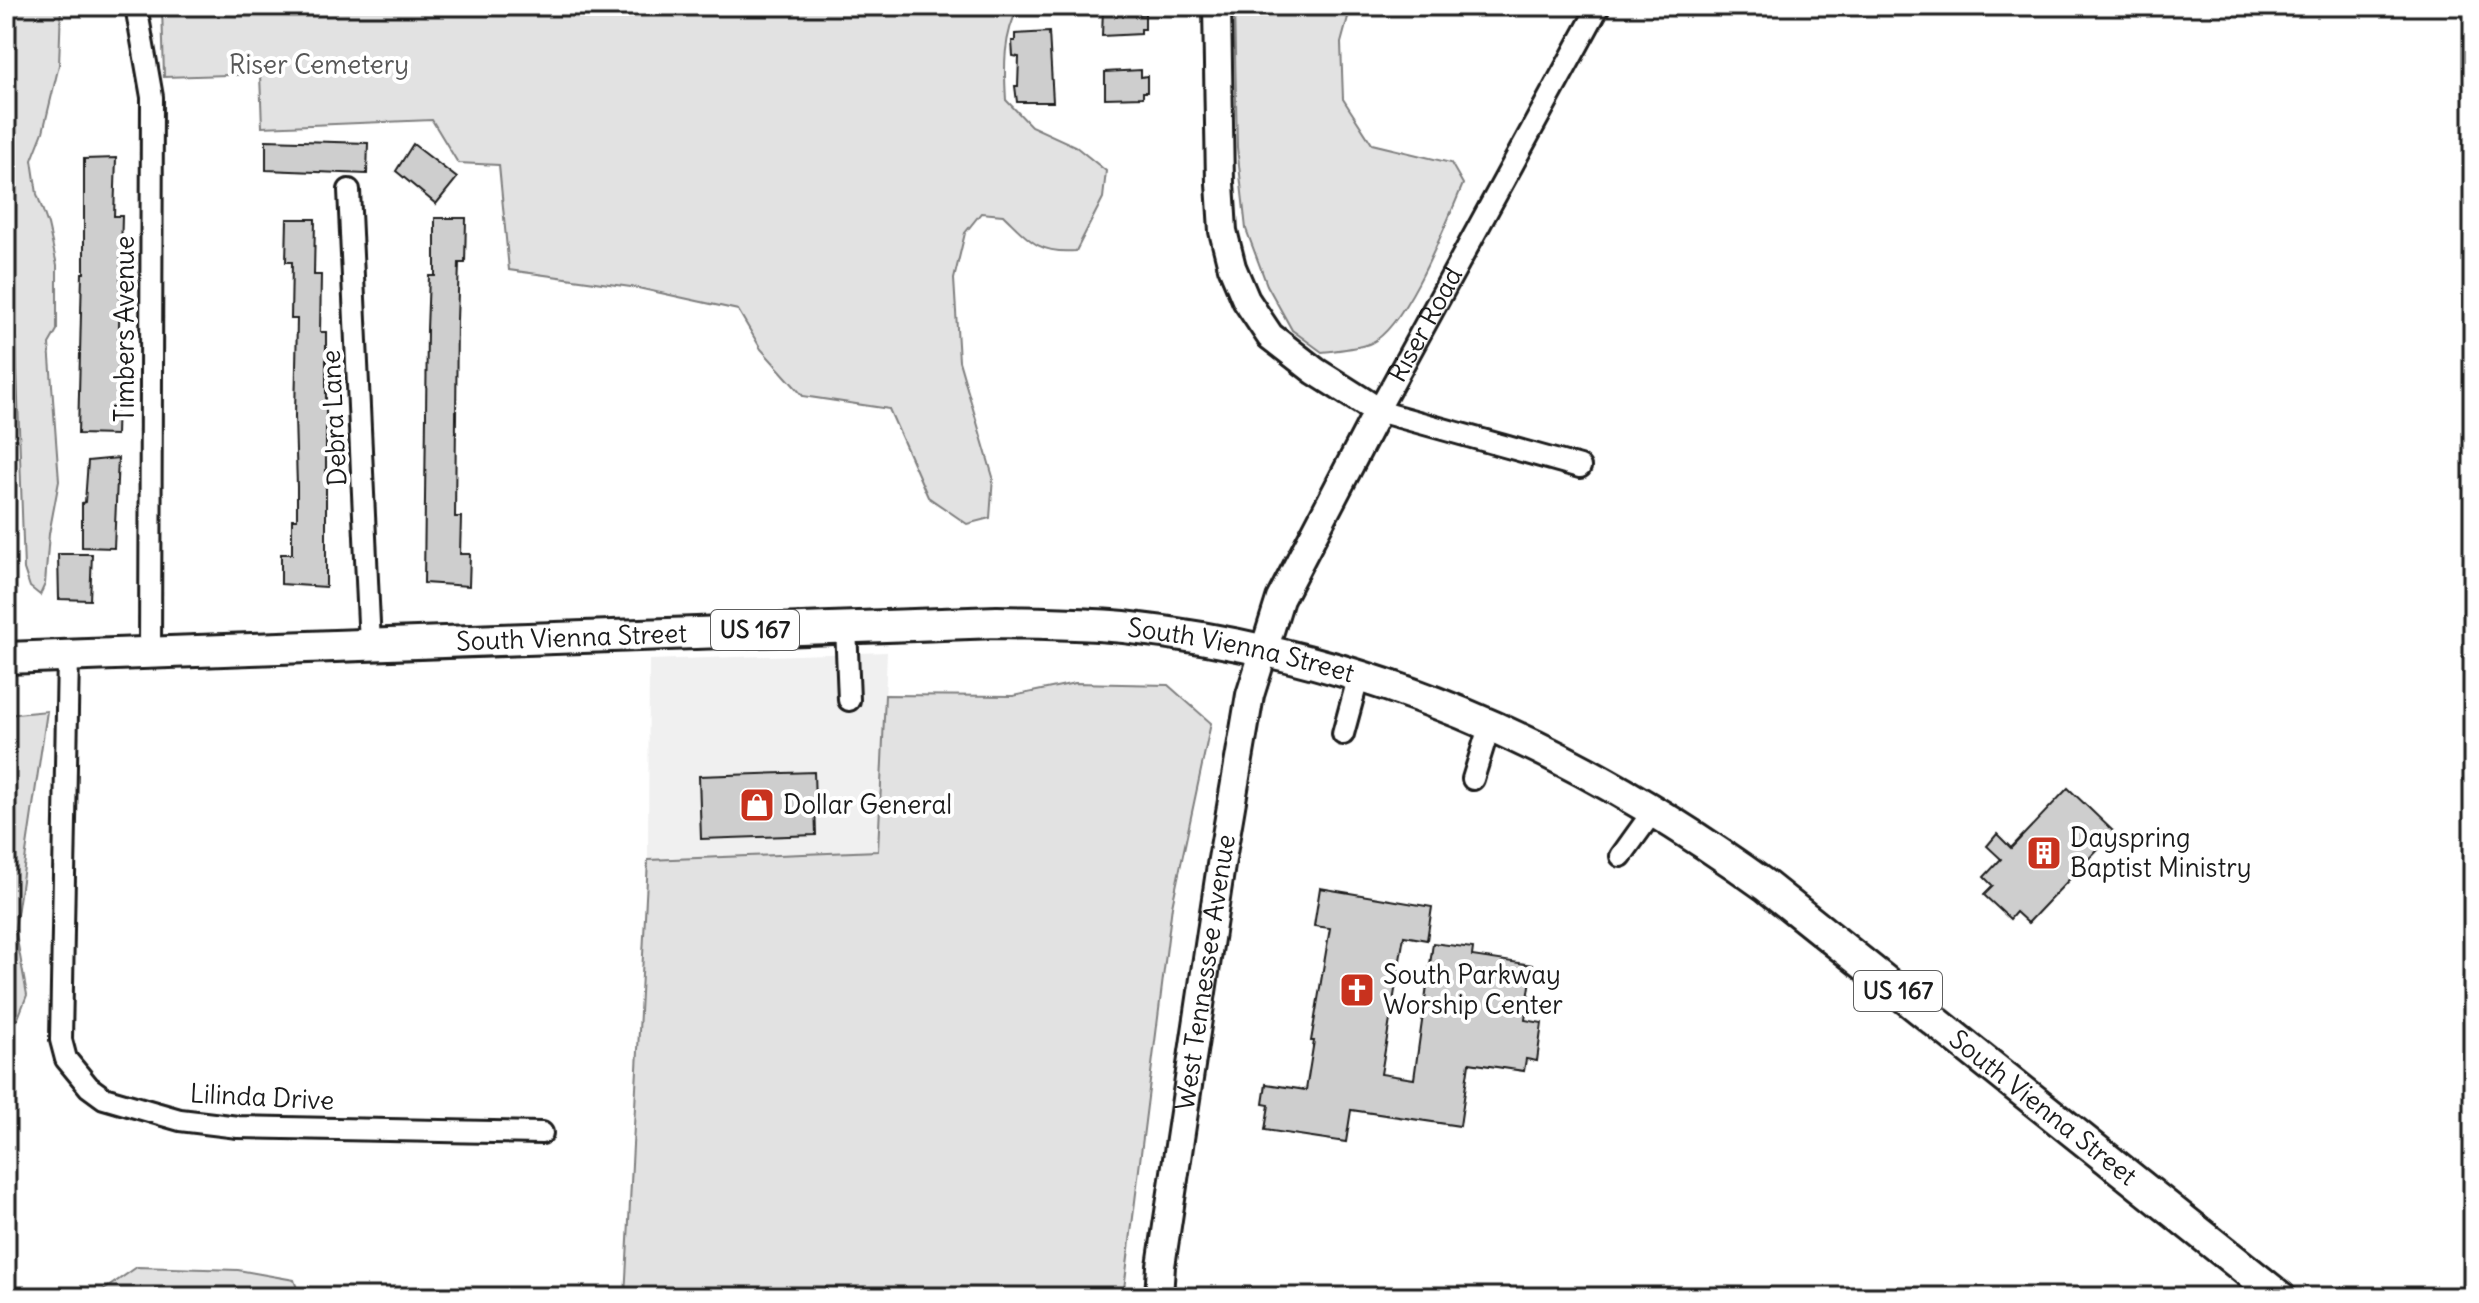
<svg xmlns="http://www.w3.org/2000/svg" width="2479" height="1303" viewBox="0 0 2479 1303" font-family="Delius,sans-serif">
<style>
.built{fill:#f0f0f0}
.green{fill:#e2e2e2;stroke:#7f7f7f;stroke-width:2}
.building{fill:#cecece;stroke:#1c1c1c;stroke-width:2}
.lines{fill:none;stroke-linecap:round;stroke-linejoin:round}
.minor-casing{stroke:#1c1c1c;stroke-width:26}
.major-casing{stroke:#1c1c1c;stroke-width:32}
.highway-casing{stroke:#1c1c1c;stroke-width:36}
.minor{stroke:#fff;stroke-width:20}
.major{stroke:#fff;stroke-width:26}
.highway{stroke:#fff;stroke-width:30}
.labels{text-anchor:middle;stroke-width:8;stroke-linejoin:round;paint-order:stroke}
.shield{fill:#fff;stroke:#606060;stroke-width:2}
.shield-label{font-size:24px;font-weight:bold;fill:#1c1c1c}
.park-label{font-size:26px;fill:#575757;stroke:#fff}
.street-label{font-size:26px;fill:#1c1c1c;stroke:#fff}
.poi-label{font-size:26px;fill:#1c1c1c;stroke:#fff;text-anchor:start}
</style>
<rect width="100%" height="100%" fill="#fff"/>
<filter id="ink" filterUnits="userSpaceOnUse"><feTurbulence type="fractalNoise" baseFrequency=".0125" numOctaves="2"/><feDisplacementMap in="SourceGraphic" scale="16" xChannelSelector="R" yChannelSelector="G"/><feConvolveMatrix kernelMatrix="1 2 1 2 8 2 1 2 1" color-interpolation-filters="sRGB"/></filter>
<g filter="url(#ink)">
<!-- built -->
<path class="built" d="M887,652L879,851L648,860L649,660Z"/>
<!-- green -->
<g class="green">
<path d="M6,6H61L59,65L43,132L32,160L37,194L48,225L57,265V330L49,344L59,481L49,534L45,584L40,595L30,587L24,569L16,342L11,312L6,307Z"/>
<path d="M162,6H1019C1003,36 1004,67 1006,100L1031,126L1075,146L1106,171L1103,198L1076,251C1037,254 1028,239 1003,215L981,213L965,233L954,279L959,361L993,477L990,518L967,524L928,497L889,409L803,396L761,349L738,310L638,288L509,270L499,165L458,163L432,120L262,127L260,74L164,77Z"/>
<path d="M1234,6H1351L1341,43L1343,99L1372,144L1451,163L1463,184C1447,221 1407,326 1371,343C1357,349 1336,350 1322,352L1292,330L1267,285L1246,229L1237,147Z"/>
<path d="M1075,683L1168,685L1211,723L1172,906L1123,1297H625L648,860L878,851L885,695L1013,696Z"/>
<path d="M47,711L15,928L27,995L6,1049V715Z"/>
<path d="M137,1267L238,1270L294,1280L300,1297H87L98,1294Z"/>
</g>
<!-- building -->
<g class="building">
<path d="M1140,7V14L1145,13V29H1141V34L1102,36L1103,9Z"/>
<path d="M1049,32L1053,102H1017L1015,86H1018L1019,57L1013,56L1012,41H1015V34Z"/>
<path d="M1141,70V77L1147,76V92H1143V97L1105,98V72Z"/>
<path d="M266,140L368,143L367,174L266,170Z"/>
<path d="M413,144L457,178L436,204L396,171Z"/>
<path d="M116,158L114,216H122L116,435L78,434L82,273H84V159Z"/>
<path d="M435,218H466L465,263H459L457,320L455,517H461L460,554H470L469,586L424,583L427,330L429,276H435Z"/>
<path d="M287,219H315L314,275H321L320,332H326V587L281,584V554H292V519H297V487L295,416L297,319H291L292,262H286Z"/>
<path d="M118,458L114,548L82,547V503L85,502L88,461Z"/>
<path d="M58,554H92L90,600L59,599Z"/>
<path d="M814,772L816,835L701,839L699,776Z"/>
<path d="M2068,788L2114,832L2028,923L2016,912L2010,919L1984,895L1993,886L1984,877L2001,859L1987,846L1997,834L2011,848Z"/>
<path d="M1320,888L1432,907L1427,940L1404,936L1381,1074L1414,1079L1433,943L1473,948L1472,956L1533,965L1525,1020L1542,1023L1537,1061L1526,1059L1524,1071L1469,1063L1460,1126L1351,1110L1346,1142L1265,1130L1269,1105L1263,1104L1266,1084L1306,1090L1314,1041H1311L1330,928L1314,926Z"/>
</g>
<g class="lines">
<defs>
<g id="minor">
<path d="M136,6L152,97L150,653"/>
<path d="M349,190L370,645"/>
<path id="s1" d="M1580,467L1378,411L1599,6"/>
<path d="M846,626L849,700"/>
<path d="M68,656L61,1040L66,1059L89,1087L104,1098L180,1120L238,1127L542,1133"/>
<path d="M1343,734L1359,675"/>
<path d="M1473,779L1490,724"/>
<path d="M1621,856L1654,810"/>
</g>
<g id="major">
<path id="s2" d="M1159,1297L1161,1266L1221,865L1250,695L1280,599L1378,411L1315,371L1270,336L1246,300L1232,267L1223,231L1220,183L1217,6"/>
</g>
<g id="highway">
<path id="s3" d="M6,658L997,622C1039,623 1081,623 1124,627C1367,654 1569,744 1766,886L2280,1297"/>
</g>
</defs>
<!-- minor casing -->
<use href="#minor" class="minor-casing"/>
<!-- major casing -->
<use href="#major" class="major-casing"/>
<!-- highway casing -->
<use href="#highway" class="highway-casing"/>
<!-- minor -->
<use href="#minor" class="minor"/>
<!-- major -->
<use href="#major" class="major"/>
<!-- highway -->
<use href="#highway" class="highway"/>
</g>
</g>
<!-- icons -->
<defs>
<symbol id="shop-square" viewBox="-11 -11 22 22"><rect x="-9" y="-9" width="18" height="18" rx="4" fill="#c8321e" stroke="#fff"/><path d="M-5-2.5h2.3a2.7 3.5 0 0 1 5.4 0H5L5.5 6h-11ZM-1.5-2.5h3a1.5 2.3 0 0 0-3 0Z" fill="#fff"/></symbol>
<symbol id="building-square" viewBox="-11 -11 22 22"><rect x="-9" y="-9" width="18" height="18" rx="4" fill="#c8321e" stroke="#fff"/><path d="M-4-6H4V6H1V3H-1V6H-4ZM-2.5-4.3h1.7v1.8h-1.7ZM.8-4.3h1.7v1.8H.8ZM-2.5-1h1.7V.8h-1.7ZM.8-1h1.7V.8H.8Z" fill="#fff"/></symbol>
<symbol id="church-square" viewBox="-11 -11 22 22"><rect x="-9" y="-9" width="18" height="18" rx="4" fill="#c8321e" stroke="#fff"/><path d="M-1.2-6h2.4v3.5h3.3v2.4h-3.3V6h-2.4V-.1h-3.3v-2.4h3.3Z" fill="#fff"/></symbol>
</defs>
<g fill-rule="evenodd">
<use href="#shop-square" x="737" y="785" width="40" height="40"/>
<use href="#building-square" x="2024" y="833" width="40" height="40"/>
<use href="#church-square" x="1337" y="970" width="40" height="40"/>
</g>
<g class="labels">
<!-- shield labels -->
<g class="shield">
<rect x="711" y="610" width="88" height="40" rx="6"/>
<rect x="1854" y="971" width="88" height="40" rx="6"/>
</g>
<g class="shield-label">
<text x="755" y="638">US 167</text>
<text x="1898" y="999">US 167</text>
</g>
<!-- park labels -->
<g class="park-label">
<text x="319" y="74">Riser Cemetery</text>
</g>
<!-- street labels -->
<g class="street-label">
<text dy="9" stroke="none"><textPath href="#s1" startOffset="308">Riser Road</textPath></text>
<text transform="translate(125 329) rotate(-90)" y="9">Timbers Avenue</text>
<text transform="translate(334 418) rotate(-93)" y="9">Debra Lane</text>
<text dy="9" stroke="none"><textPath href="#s3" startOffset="566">South Vienna Street</textPath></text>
<text dy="9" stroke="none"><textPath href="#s3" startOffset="1238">South Vienna Street</textPath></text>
<text dy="9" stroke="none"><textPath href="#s2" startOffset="328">West Tennessee Avenue</textPath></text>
<text transform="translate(262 1097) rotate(3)" y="9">Lilinda Drive</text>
<text dy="9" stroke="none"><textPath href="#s3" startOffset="2174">South Vienna Street</textPath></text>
</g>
<!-- poi labels -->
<g class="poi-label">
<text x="783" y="814">Dollar General</text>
<text x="2070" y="847">Dayspring<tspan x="2070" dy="30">Baptist Ministry</tspan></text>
<text x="1383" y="984">South Parkway<tspan x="1383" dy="30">Worship Center</tspan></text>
</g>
</g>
<!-- margin -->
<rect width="2479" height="1303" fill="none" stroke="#fff" stroke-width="32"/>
<rect x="16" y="16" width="2447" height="1271" fill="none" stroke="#1c1c1c" stroke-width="3" filter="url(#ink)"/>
</svg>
